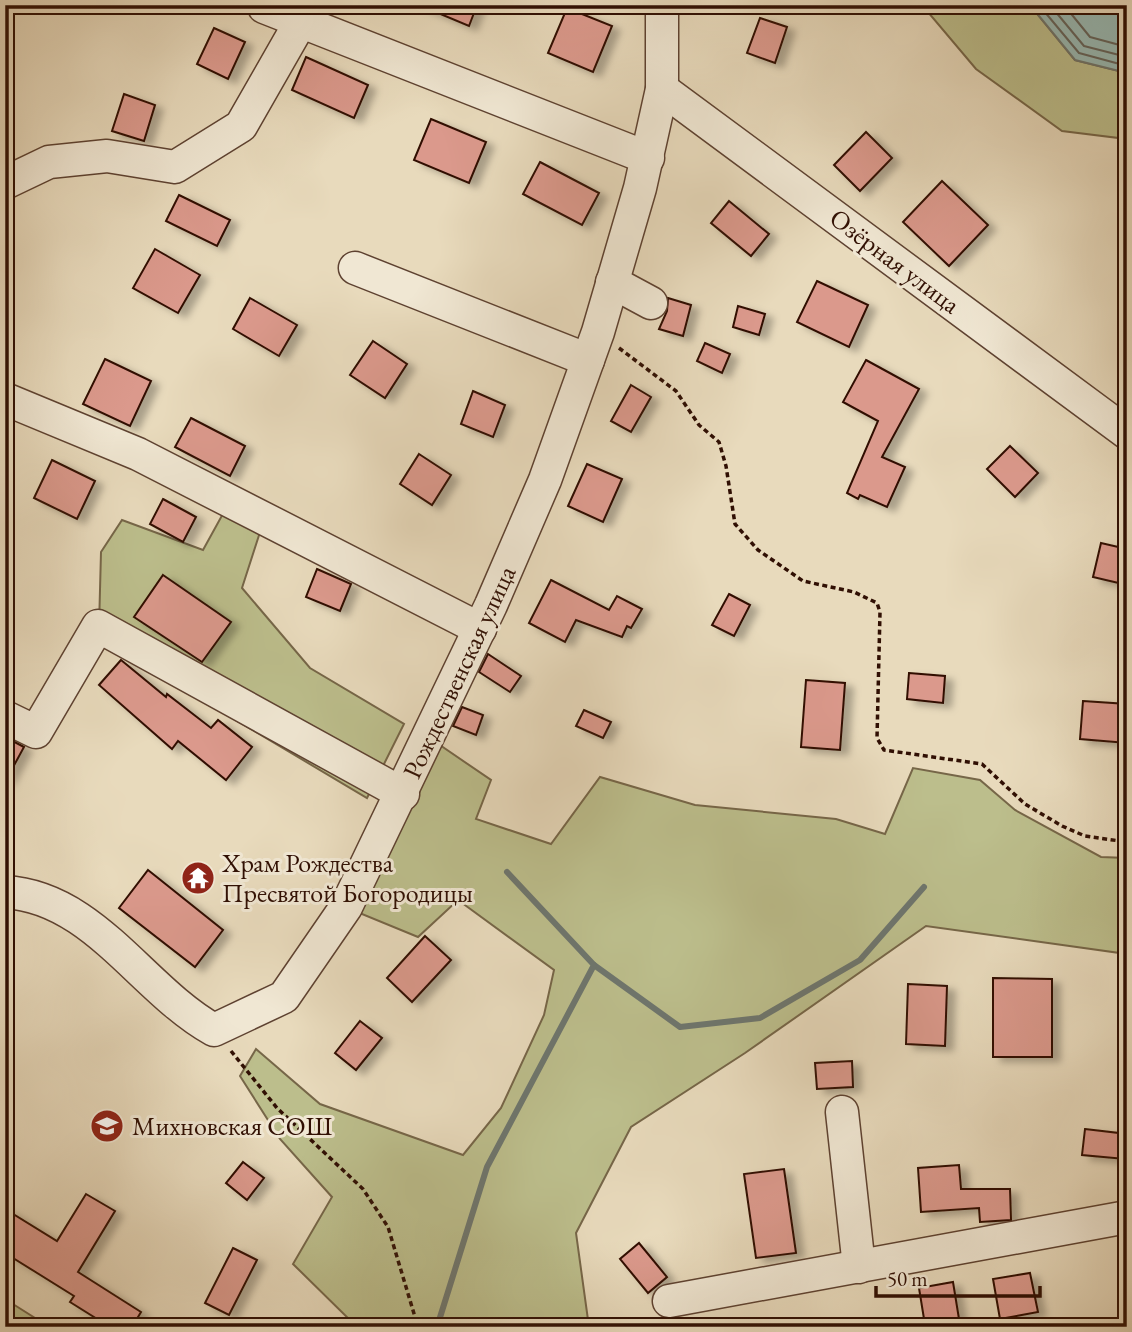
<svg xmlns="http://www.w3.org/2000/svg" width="1132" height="1332" viewBox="0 0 1132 1332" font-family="'EB Garamond',serif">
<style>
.green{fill:#bcbe8c;stroke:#766648;stroke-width:2}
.water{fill:#98bab5;stroke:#6e766e;stroke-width:2}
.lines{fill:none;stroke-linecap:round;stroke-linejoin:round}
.shore{stroke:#64645c;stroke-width:2}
.stream{stroke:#6e766e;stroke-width:6}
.building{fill:#db998c;stroke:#300f03;stroke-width:2;filter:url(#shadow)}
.minor-casing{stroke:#5e4231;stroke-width:35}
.path{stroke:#300f03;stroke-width:3.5;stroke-dasharray:5 3.5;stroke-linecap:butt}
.minor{stroke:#f0e7d3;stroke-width:32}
.labels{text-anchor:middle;stroke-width:6;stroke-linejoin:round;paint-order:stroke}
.street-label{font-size:26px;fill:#300f03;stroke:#f0e7d3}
.poi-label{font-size:26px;fill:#300f03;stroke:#f0e7d3;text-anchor:start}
</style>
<defs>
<filter id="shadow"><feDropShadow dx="8" dy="4.5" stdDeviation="3.5" flood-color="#0004"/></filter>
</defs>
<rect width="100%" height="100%" fill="#e8dabc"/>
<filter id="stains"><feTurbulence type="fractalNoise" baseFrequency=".00286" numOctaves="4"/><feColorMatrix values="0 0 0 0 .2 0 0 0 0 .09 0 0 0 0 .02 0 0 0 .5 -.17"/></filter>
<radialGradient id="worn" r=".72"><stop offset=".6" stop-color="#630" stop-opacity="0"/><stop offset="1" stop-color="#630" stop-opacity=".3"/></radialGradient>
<!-- green -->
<g class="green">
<path d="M922,5H1030L1075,60L1127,73V139L1062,131L976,69Z"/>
<path d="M225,510L261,529L242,588L310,668L404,724L367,798L116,649L99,628L101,552L122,520L203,550Z"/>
<path d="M434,741L491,780L476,819L551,844L600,777L695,805L836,819L885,834L913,768L980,780L1015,810L1101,857L1127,858V954L926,926L745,1053L631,1127L576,1233L589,1327H357L293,1264L332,1197L280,1139L240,1076L256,1049L320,1104L463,1155L501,1108L544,1015L554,970L458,900L418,937L357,912Z"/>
<path d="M5,1299L43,1323L80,1321L86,1327H5Z"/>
</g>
<!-- water -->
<path class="water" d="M1030,5H1127V73L1075,60Z"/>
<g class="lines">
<!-- shore -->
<g class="shore">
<path d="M1039,5L1079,53L1127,66"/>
<path d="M1050,5L1084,46L1127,57"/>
<path d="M1064,5L1090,37L1127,47"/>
</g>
<!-- stream -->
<g class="stream">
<path d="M594,965L680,1027L760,1018L860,960L924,887"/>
<path d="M437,1327L487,1167L594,965L507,872"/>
</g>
</g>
<!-- building -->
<g class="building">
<path d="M419,5H477L469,26Z"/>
<path d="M567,8L612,26L593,72L548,53Z"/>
<path d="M760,18L787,27L775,63L747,53Z"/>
<path d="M214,28L245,42L228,79L197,64Z"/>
<path d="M306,57L368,85L354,118L292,90Z"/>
<path d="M124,94L155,105L144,141L112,131Z"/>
<path d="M431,119L486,142L469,183L414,160Z"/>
<path d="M866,132L892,158L860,191L834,165Z"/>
<path d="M540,162L599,193L582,225L523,194Z"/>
<path d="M942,181L988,225L949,266L903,222Z"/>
<path d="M179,195L230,220L217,246L166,221Z"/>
<path d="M729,201L769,234L751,256L711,223Z"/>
<path d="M155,249L200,275L178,313L133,288Z"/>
<path d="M817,281L868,305L849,347L797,322Z"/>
<path d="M250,298L297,325L279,356L233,329Z"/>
<path d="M668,298L691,305L683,336L659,329L667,311Z"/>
<path d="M738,306L765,314L759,335L733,327Z"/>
<path d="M373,341L407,364L385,398L350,375Z"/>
<path d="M705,343L730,354L722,373L697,361Z"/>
<path d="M105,359L151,381L130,426L83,404Z"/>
<path d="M866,360L919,389L882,457L905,467L887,507L860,495L858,499L847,493L878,421L843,402Z"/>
<path d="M631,385L651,397L631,432L611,421Z"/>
<path d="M473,391L505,405L493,437L461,424Z"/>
<path d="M191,418L245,446L230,476L175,447Z"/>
<path d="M1010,446L1038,473L1015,497L987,469Z"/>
<path d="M419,454L451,475L432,505L400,484Z"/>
<path d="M52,460L95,481L77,519L34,498Z"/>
<path d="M587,464L622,479L603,522L568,506Z"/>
<path d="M163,499L196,517L183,542L150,524Z"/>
<path d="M1101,543L1127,549V585L1093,577Z"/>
<path d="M317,569L351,584L340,611L306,597Z"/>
<path d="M163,575L231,622L202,662L134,617Z"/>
<path d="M551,580L609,610L617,596L642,609L631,628L627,626L622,637L576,620L565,642L529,623Z"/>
<path d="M729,594L750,605L734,636L712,625Z"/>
<path d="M488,654L521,676L510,692L479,672Z"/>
<path d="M121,660L166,697L167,694L211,728L218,720L252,747L226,780L178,741L172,749L99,685Z"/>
<path d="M909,673L945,676L943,703L907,699Z"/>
<path d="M806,680L845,683L840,750L801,747Z"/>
<path d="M1083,701L1127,704V743L1080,739Z"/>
<path d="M462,707L483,715L476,735L453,726Z"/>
<path d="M584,710L611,722L603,738L576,726Z"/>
<path d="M9,739L24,747L5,782V746Z"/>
<path d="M148,870L223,930L195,967L119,908Z"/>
<path d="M425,936L451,960L412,1002L387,978Z"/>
<path d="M993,978L1052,979V1057H993Z"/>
<path d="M908,984L947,986L945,1046L906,1044Z"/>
<path d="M360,1021L382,1038L356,1070L335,1053Z"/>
<path d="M852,1061L853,1087L817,1089L815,1063Z"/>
<path d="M1085,1129L1127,1134L1125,1159L1082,1155Z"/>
<path d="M243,1162L264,1178L247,1200L226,1183Z"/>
<path d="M959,1165L961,1189H1010L1011,1220L980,1222L979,1208L921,1212L918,1168Z"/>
<path d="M784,1169L796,1253L756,1258L744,1174Z"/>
<path d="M86,1194L115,1211L78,1272L141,1312L132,1327H110L70,1302L74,1296L5,1253V1209L57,1241Z"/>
<path d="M639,1243L667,1277L648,1293L620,1259Z"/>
<path d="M233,1248L257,1260L229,1315L205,1303Z"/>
<path d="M1030,1273L1038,1312L1000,1319L993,1279Z"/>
<path d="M953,1282L959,1319L925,1325L919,1288Z"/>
</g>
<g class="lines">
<defs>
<g id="minor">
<path d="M264,7L648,158"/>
<path d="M662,89L1127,433"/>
<path d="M5,183L49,162L107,156L175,167L241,126L301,21"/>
<path d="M355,268L588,360"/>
<path d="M612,282L651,303"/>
<path d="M5,399L138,454L480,629"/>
<path d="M5,717L36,732L98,626L403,794"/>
<path d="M5,892C94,897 142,990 214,1030L284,997L346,907L491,605L545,480L598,332L640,188L662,89V5"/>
<path d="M842,1112L859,1267"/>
<path d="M669,1301L1127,1217"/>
</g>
</defs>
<!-- minor casing -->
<use href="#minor" class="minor-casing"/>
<!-- path -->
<g class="path">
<path d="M619,348L676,391L699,425L719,442L726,466L735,524L758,550L803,581L854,592L877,603L880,612L877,738L884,750L982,764L1025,804L1062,826L1085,836L1127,842"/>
<path d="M231,1051L277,1108L363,1189L388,1227L415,1317V1327"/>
</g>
<!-- minor -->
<use href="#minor" class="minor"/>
</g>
<!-- icons -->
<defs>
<symbol id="temple-disc" viewBox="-11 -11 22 22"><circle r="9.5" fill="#8f2418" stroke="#f0e7d3"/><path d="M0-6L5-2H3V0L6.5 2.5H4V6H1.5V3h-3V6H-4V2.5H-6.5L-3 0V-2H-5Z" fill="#fff"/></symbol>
<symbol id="school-disc" viewBox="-11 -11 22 22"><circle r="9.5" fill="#8f2418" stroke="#f0e7d3"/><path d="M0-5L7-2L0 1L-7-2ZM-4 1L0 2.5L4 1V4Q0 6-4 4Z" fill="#fff"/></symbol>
</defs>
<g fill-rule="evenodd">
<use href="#temple-disc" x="179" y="859" width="38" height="38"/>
<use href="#school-disc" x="88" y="1107" width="38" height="38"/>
</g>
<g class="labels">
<!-- street labels -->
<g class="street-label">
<text transform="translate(895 261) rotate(37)" y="9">Озёрная улица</text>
<text transform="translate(459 672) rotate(-65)" y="9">Рождественская улица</text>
</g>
<!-- poi labels -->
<g class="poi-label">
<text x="222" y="872">Храм Рождества<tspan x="222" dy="30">Пресвятой Богородицы</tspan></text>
<text x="132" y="1135">Михновская СОШ</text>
</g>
</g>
<!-- margin -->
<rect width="1132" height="1332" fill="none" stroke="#e8dabc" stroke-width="28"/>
<rect x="7" y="7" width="1118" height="1318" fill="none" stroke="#300f03" stroke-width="3.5"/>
<rect x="14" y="14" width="1104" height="1304" fill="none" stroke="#300f03" stroke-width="2"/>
<!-- scale -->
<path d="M876 1286v10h164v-10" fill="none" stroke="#300f03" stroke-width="3.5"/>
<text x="887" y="1286" font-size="21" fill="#300f03" stroke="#f0e7d3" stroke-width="5" paint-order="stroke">50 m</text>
<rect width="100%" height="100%" filter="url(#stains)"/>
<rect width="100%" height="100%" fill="url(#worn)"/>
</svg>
